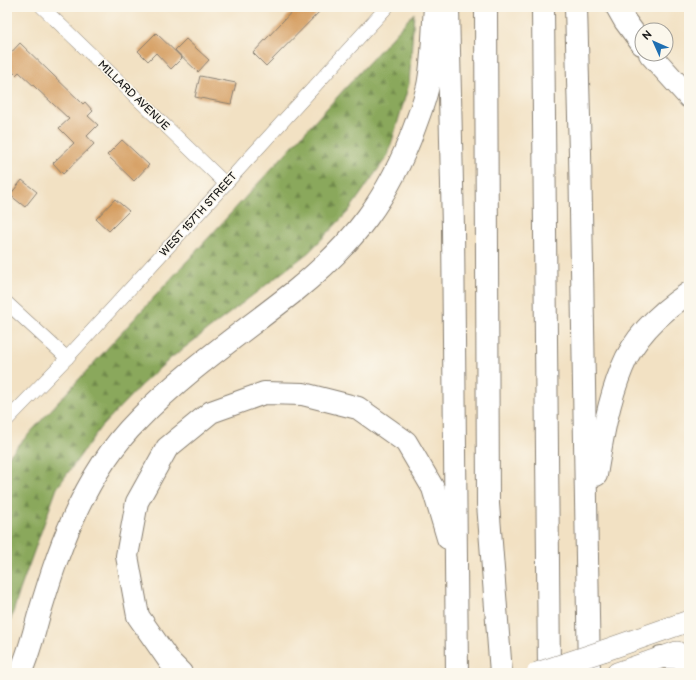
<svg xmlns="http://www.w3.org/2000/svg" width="696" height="680" viewBox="0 0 696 680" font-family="'Balsamiq Sans',sans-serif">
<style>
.forest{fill:url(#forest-firs);stroke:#53623c}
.building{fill:#d49b5d}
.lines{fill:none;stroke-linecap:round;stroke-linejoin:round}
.street-casing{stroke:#877e70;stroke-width:14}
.primary-casing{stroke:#877e70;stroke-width:22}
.highway-casing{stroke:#877e70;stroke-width:24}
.street{stroke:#fff;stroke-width:13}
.primary{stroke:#fff;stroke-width:21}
.highway{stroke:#fff;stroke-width:22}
.primary-bridge-casing{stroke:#877e70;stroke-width:22;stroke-linecap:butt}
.primary-bridge{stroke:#fff;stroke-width:21}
.labels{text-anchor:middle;stroke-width:3;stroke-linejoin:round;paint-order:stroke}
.street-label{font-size:11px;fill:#1c1c1c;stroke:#fbf7ec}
</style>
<defs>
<pattern id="forest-firs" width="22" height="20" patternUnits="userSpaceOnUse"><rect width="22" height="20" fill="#8aa85c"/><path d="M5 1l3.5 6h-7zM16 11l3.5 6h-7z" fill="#70884b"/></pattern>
</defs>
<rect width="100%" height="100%" fill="#fbf7ec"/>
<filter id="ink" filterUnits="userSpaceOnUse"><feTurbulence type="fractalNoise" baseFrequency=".025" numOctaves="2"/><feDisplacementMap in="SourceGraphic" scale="8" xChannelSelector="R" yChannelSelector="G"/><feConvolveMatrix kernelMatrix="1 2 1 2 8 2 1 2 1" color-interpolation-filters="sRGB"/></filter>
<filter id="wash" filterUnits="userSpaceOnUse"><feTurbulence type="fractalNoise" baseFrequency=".012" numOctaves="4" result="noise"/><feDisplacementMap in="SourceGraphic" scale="16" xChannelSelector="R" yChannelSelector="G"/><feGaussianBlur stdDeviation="0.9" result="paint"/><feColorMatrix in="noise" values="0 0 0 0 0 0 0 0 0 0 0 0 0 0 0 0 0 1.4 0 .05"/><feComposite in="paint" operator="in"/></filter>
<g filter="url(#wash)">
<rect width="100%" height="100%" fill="#f2e1c3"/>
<!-- forest -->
<path class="forest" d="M414,13L409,84L388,155L348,212L309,252L171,358L141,385L100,428L57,488L20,590L7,632V458Z"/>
<g id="blocks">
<!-- building -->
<g class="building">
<path d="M296,7H324L266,66L253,53Z"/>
<path d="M156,33L182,58L171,69L156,53L148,61L138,51Z"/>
<path d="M186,39L209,60L198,72L175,50Z"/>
<path d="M20,43L83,104L85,102L93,111L88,116L98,125L87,136L94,144L63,174L53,163L74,143L59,128L69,119L19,72L16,75L7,66V57Z"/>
<path d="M200,76L236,83L231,104L195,97Z"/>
<path d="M122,140L149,165L134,181L107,155Z"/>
<path d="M22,180L37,192L25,207L10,195Z"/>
<path d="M115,199L129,211L109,231L96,219Z"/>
</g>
</g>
</g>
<g filter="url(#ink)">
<use href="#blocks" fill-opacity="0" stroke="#877e70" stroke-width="1"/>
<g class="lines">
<defs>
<g id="street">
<path d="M42,7L226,184"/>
<path d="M7,303L67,358"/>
<path d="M7,420L67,358L387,7"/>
</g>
<g id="primary">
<path d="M603,651L689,621"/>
<path d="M617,673L677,652"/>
</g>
<g id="highway">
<path d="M448,7L453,228L457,673"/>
<path d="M486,7L488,504L501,673"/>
<path d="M543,7L549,673"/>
<path d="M576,7L580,153L589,673"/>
<path d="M617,7L625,21L642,44"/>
<path d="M650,54L689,97"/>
<path d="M596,475C602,439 608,402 622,368C634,337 662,311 689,293"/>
<path d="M661,657L689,658"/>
<path d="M20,673C28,656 33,637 38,618C48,585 58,552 72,521C88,484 110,448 138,420C185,371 242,333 295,291C354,243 389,198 415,126C420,112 427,95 429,80C433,56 433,31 435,7"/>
<path d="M181,673L170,662L138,616L127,556L137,502L167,448L211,412L264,393L303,394L358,408L406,442L433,488L448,538"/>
</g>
</defs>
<!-- street casing -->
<use href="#street" class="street-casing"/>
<!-- primary casing -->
<use href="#primary" class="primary-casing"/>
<!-- highway casing -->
<use href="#highway" class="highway-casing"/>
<!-- street -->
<use href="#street" class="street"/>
<!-- primary -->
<use href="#primary" class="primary"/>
<!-- highway -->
<use href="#highway" class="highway"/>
<defs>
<path id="primary-bridge" d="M537,673L603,651"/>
</defs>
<!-- primary-bridge casing -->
<use href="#primary-bridge" class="primary-bridge-casing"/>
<!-- primary-bridge -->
<use href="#primary-bridge" class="primary-bridge"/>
</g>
</g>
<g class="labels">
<!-- street labels -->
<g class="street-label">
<text transform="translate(134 95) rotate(44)" y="4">MILLARD AVENUE</text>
<text transform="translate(198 214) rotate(-48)" y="4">WEST 157TH STREET</text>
</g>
</g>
<!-- margin -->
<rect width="696" height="680" fill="none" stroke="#fbf7ec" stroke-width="24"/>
<!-- north arrow -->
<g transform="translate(654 42) rotate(315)"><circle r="19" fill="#fbf7ec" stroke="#a29f99"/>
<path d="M0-3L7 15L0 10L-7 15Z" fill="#1f6fb2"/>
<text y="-6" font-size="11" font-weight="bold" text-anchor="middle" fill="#1c1c1c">N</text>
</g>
</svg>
